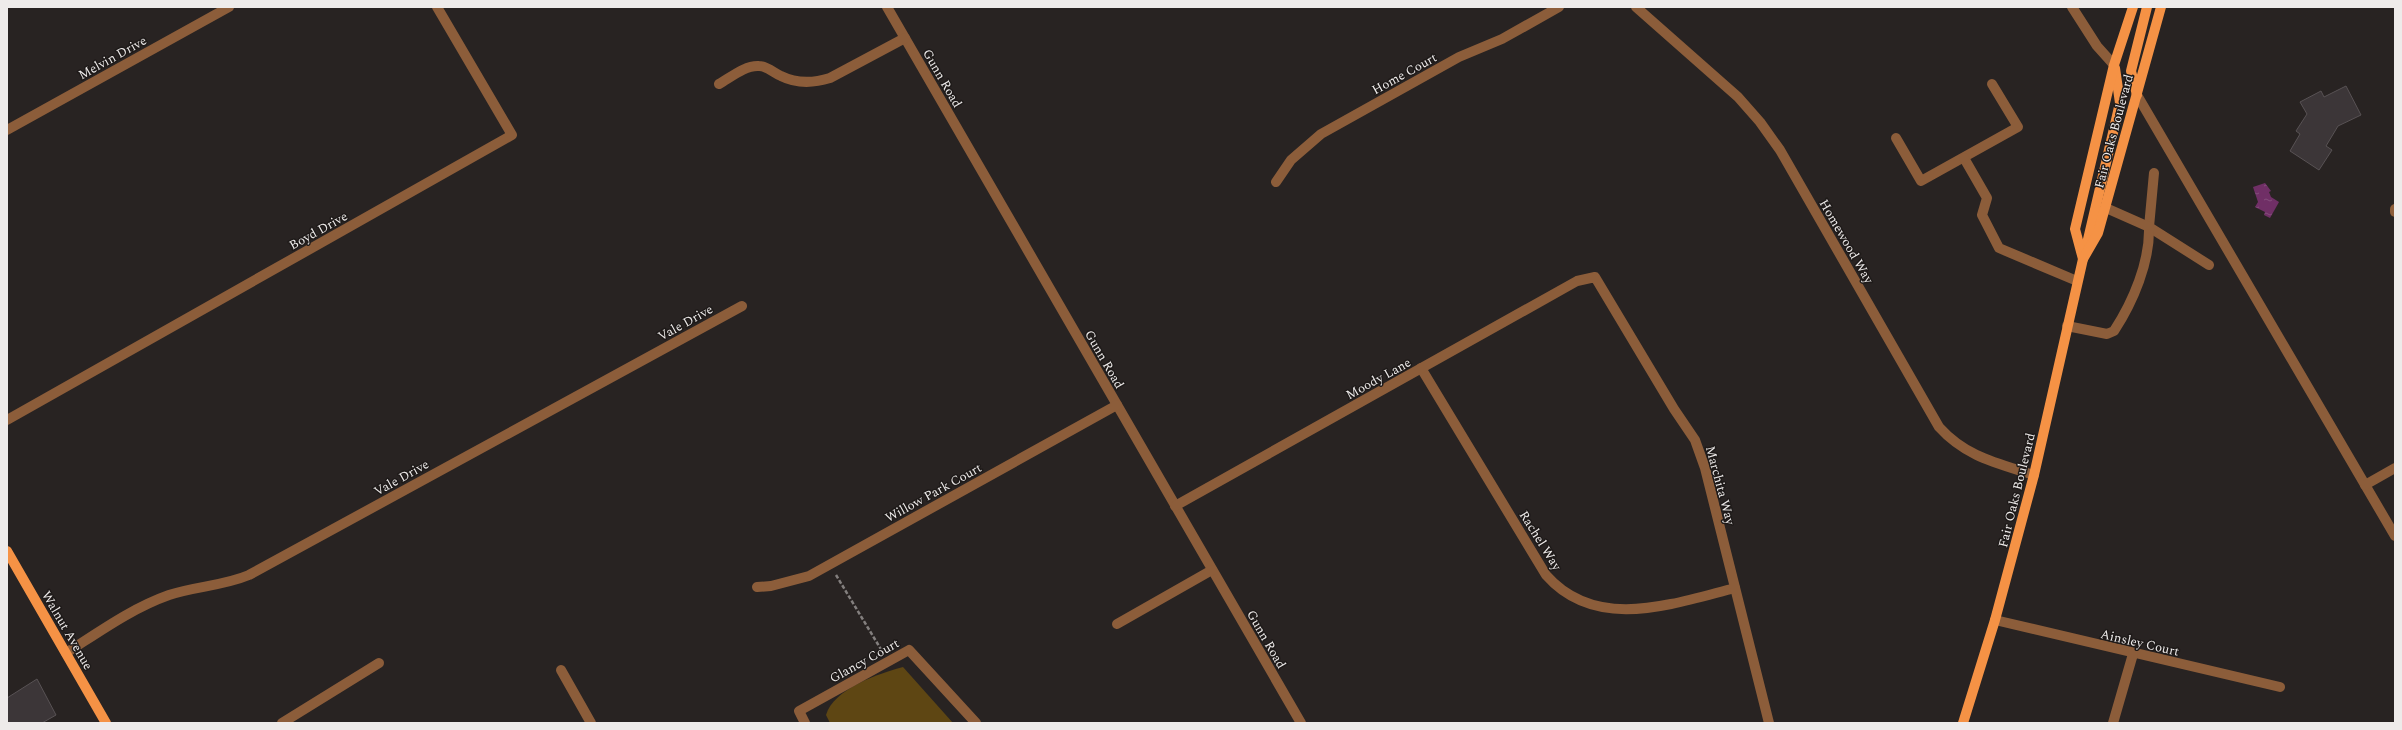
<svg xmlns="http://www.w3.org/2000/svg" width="2402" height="730" viewBox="0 0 2402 730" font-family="Spectral,serif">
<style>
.green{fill:#5e4613}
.water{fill:url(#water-ripples)}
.building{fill:#3c3638;stroke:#585254}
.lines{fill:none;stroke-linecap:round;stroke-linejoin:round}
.path{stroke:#837f7e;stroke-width:2.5;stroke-dasharray:4 2;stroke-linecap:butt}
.minor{stroke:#8c5d3a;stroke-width:10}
.major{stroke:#f59245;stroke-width:10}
.labels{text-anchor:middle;stroke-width:3;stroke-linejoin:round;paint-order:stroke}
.street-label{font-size:13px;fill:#eeebea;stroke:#1e1a19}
</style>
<defs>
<pattern id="water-ripples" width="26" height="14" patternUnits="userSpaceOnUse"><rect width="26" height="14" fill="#702f66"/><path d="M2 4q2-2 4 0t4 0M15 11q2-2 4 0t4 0" fill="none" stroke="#854d7c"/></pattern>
</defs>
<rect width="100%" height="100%" fill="#282322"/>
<!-- green -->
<path class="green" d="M903,667L953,723H830L826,715C833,689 880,673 903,667Z"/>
<!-- water -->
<path class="water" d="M2265,183L2271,191L2269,192L2271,197L2279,202L2270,218L2264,215L2265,212L2255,207L2258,202L2253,187Z"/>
<!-- building -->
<g class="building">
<path d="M2346,86L2361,115L2338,126L2326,146L2332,150L2319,170L2290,151L2300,134L2296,131L2307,114L2300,102L2321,91L2324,97Z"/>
<path d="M37,679L56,715L42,723H7V698Z"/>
</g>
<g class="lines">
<!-- path -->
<path class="path" d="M836,575L882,651"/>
<!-- minor -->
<g class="minor">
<path d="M887,7L1301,723"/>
<path d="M1636,7L1738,97L1760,122L1780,150L1939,427C1966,457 1997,463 2034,475"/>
<path d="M2072,7L2097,46L2114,65"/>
<path d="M719,84C730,78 745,65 759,66C767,66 774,73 781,76C797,84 814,83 830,78L905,38"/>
<path d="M2137,95L2395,536"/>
<path d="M7,130L229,7"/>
<path d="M1896,138L1921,181L2018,127L1992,84"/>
<path d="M1964,158L1987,198L1982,215L1999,248L2077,281"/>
<path d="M2154,173L2149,227L2209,265"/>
<path d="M1276,182L1291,160L1321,134L1459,57L1502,39L1559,7"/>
<path d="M2395,209V212"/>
<path d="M2067,326L2107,334L2114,331C2133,302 2150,262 2149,227L2106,208"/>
<path d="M1421,368L1546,575C1596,632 1672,604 1735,588"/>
<path d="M7,420L512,135L437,7"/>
<path d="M2365,485L2395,468"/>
<path d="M1175,506L1577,281L1595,277L1674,409L1695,440L1705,468L1769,723"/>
<path d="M757,587L771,586L809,576L1117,405"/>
<path d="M1995,620L2280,687"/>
<path d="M1117,624L1212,570"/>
<path d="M66,653C99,632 132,608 169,595C196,586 223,586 249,575L742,306"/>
<path d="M561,670L591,723"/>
<path d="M282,723L379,663"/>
<path d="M805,723L799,711L909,650L976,723"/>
<path d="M2113,723L2133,654"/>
</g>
<!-- major -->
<g class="major">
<path d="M2137,95L2131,71L2147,7"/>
<path d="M2086,248L2120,103L2115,68"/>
<path d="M2083,259L2075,229L2114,65L2133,7"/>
<path d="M7,551L106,723"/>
<path d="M1963,723L1995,620L2034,475L2083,259L2098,233L2161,7"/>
</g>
</g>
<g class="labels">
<!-- street labels -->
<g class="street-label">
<text transform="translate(112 57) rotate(-29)" y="5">Melvin Drive</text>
<text transform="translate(1404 73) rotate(-29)" y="5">Home Court</text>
<text transform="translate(943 78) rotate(60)" y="5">Gunn Road</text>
<text transform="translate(2113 131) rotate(-75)" y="5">Fair Oaks Boulevard</text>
<text transform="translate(318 230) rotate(-29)" y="5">Boyd Drive</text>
<text transform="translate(1847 241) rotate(60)" y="5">Homewood Way</text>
<text transform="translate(685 322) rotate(-29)" y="5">Vale Drive</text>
<text transform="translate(1105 359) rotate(60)" y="5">Gunn Road</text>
<text transform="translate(1378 378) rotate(-29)" y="5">Moody Lane</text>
<text transform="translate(401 477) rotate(-29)" y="5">Vale Drive</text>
<text transform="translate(1721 485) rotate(75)" y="5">Marchita Way</text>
<text transform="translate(2016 490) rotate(-76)" y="5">Fair Oaks Boulevard</text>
<text transform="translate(933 492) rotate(-29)" y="5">Willow Park Court</text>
<text transform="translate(1541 540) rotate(58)" y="5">Rachel Way</text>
<text transform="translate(68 630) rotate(60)" y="5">Walnut Avenue</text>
<text transform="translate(1267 639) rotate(60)" y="5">Gunn Road</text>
<text transform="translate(2140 642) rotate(13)" y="5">Ainsley Court</text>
<text transform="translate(864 660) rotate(-29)" y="5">Glancy Court</text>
</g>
</g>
<!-- border -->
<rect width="2402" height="730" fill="none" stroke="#eeebea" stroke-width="16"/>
</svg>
